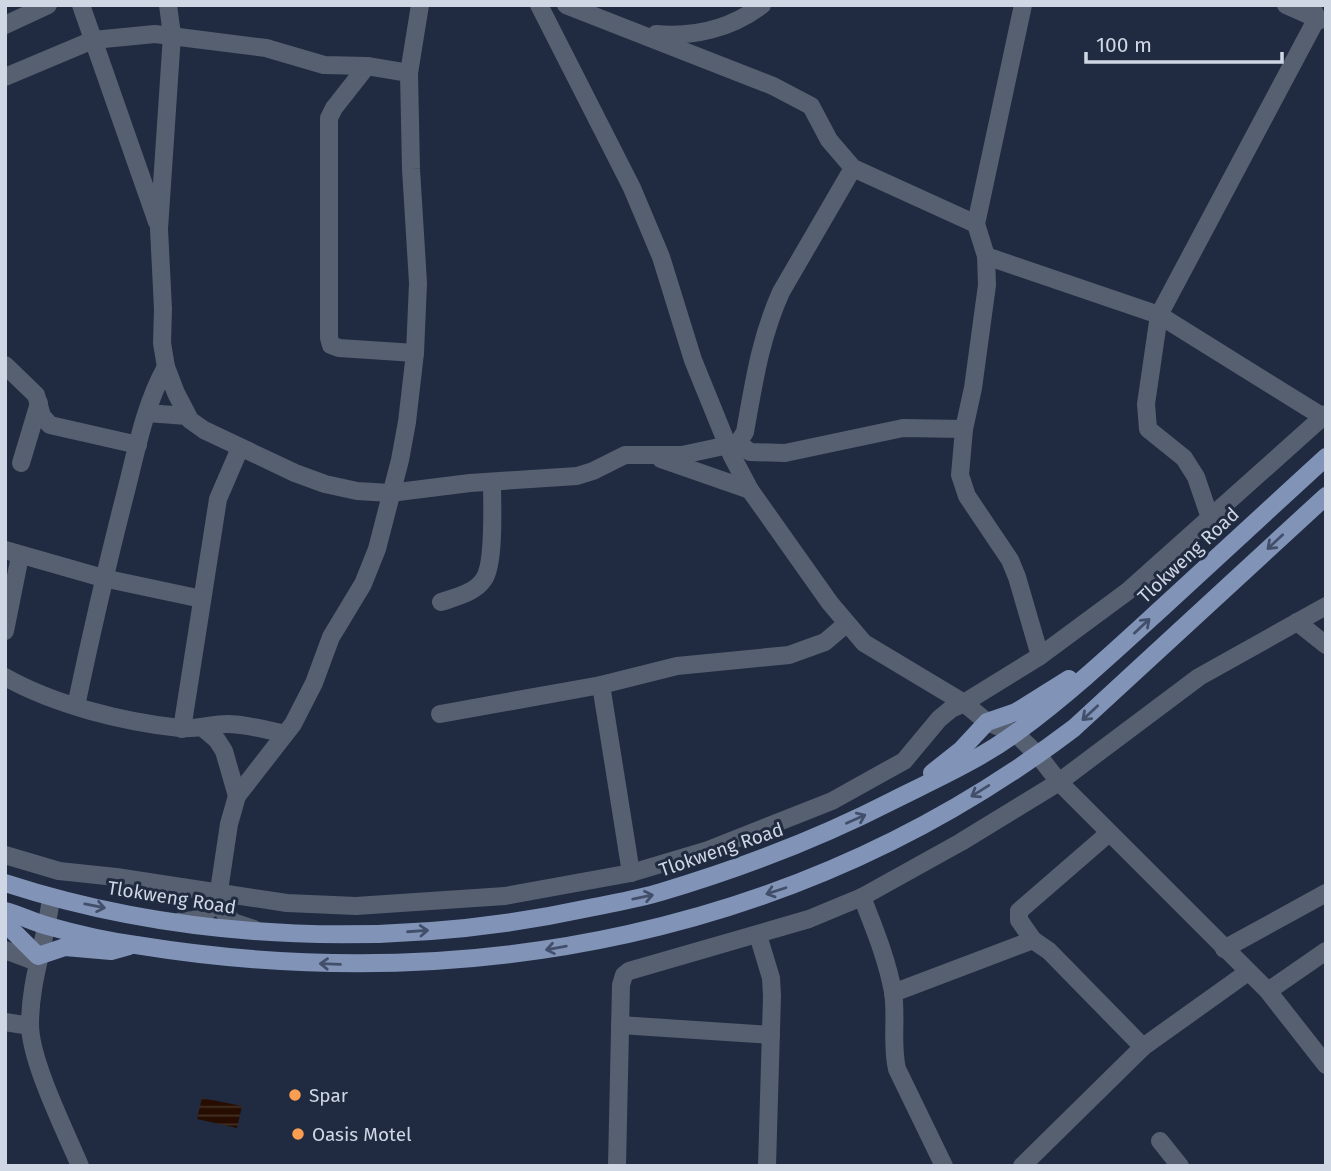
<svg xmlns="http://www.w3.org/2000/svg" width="1331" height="1171" viewBox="0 0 1331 1171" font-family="'Fira Sans',sans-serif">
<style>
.water{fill:url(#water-rules)}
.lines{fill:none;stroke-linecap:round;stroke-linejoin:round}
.minor{stroke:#576071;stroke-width:18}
.major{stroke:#8193b7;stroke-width:18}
.oneway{stroke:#424f6a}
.poi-dot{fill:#fb9e50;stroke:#202b41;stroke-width:2.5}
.labels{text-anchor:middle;stroke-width:6;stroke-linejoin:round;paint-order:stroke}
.street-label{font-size:19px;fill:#cfd6e4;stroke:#202b41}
.poi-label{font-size:19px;fill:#cfd6e4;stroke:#202b41;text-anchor:start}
</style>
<defs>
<pattern id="water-rules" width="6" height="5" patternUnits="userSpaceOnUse" patternTransform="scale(1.75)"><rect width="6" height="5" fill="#260d00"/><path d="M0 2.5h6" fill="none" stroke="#443025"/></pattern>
</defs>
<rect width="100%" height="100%" fill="#202b41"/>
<!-- water -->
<path class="water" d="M202,1098L242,1106L237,1128L197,1119Z"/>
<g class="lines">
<!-- minor -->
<g class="minor">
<path d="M81,5L157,222"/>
<path d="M168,5L172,35L159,229L163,309L162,343L166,367L176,393L190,420L204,430L295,473L325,484L357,491L390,493L470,483L577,476L593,471L625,455H682L738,443L745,432C754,382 760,339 781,292L853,168"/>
<path d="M539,5L632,188L661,257L693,360L732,456L750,490L830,603L864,643L964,703L987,722L1015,733L1038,755L1059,782L1268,991L1326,1065"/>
<path d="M566,5L773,86L811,106L829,140L853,168L976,224"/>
<path d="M1023,5L976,224L986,256L987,285L973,388L964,429L960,475L967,496L1010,560L1017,577L1040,656"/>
<path d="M1286,5L1320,20"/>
<path d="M5,25L48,5"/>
<path d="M656,34C693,37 731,29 762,5"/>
<path d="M367,66L334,108L329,118V338L331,345L339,348L415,353"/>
<path d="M5,77L93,40L155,34L266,48L324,65L367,66L409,73"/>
<path d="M986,256L1159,315L1323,417"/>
<path d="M5,365L36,395L42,416L50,425L138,445"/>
<path d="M147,413L187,416"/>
<path d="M738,443L750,452L785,453L903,428L964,429"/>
<path d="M661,459L750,490"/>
<path d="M21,463L39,403"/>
<path d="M1210,518L1196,477L1184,458L1148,429L1146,404L1159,315L1317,18L1311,5"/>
<path d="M5,550L103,578L202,599"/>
<path d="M441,602C456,597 475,593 484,579C495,563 492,503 492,482"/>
<path d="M1297,622L1326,645"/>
<path d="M5,631L20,556"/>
<path d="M5,677C55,705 123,722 180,728C196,730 211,724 227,724C247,724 266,730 285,734"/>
<path d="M601,685L631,873"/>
<path d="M76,706C91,635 107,565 125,495C136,453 144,406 166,367"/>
<path d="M440,714L601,685L677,666L789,655L825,642L846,624"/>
<path d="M203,728L217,740L224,751L237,796"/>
<path d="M182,729L218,499L240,448"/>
<path d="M5,855L59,871L116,877L287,903L356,906L505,896L631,873L708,850L832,801L904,761L939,719L951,709L964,703L1040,656L1128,591L1326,414"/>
<path d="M862,897C874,928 887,959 893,992C897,1017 891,1043 897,1069L944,1166"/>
<path d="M51,898C46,941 30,980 30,1024C30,1061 65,1130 80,1166"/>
<path d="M217,904L233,922L254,929"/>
<path d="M181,921L195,920L217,904L229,824L237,796L293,724L314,683L331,637L363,584L377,549L400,460L407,422L415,353L418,283L411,169L409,73L420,5"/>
<path d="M758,935L771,978L772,996L767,1166"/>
<path d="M1033,940L1019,920V911L1109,833"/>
<path d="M1224,949L1326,893"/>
<path d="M5,950L37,962"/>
<path d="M1268,991L1326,951"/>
<path d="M893,993L1033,940L1049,951L1143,1047"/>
<path d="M5,1022L30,1026"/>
<path d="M620,1025L771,1035"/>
<path d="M1160,1141L1180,1166"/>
<path d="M617,1166L621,985L624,975L629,971L809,919L862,897L961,842L1059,782L1199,677L1326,606"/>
<path d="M1022,1166L1143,1047L1248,972"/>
</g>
<!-- major -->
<g class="major">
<path d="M932,773L961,750L987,722L1016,712L1069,679"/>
<path d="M5,883C190,943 400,949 589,908C613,903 638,899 661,892C742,868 820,838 894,800C936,779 979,760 1017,732C1069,694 1116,650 1163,607C1217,557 1271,507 1326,457"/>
<path d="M5,911C20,915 33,922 48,926C76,934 107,941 136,945C469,999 803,934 1074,728L1326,496"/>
<path d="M5,923L38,956L65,947L111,951L129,946"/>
</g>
</g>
<!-- one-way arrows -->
<defs><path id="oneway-shaft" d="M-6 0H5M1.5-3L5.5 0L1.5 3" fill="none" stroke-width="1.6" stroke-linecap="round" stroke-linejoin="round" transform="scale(1.75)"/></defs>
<g class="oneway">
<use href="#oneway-shaft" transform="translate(1275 542) rotate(137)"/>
<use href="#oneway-shaft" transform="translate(1142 626) rotate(-43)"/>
<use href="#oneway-shaft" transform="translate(1090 713) rotate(137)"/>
<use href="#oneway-shaft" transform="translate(980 791) rotate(148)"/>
<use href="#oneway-shaft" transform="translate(856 819) rotate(-24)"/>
<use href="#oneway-shaft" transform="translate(776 891) rotate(162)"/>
<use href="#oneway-shaft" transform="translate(643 897) rotate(-12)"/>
<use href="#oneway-shaft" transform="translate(95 906) rotate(11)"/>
<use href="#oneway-shaft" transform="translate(418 931) rotate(-4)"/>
<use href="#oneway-shaft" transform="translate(556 948) rotate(170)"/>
<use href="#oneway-shaft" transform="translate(330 964) rotate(-178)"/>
</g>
<!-- markers -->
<g class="poi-dot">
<circle cx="295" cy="1095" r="7"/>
<circle cx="298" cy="1134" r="7"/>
</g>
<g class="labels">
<!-- street labels -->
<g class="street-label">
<text transform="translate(1188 555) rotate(-43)" y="7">Tlokweng Road</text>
<text transform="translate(721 849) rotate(-19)" y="7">Tlokweng Road</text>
<text transform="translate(172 897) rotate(9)" y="7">Tlokweng Road</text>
</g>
<!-- poi labels -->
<g class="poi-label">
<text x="309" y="1102">Spar</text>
<text x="312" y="1141">Oasis Motel</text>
</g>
</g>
<!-- border -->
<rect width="1331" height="1171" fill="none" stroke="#cfd6e4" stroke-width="14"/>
<!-- scale -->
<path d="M1086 52v10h196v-10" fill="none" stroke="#cfd6e4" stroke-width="3.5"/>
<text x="1096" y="52" font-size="21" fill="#cfd6e4" stroke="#202b41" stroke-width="5" paint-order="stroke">100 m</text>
</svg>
